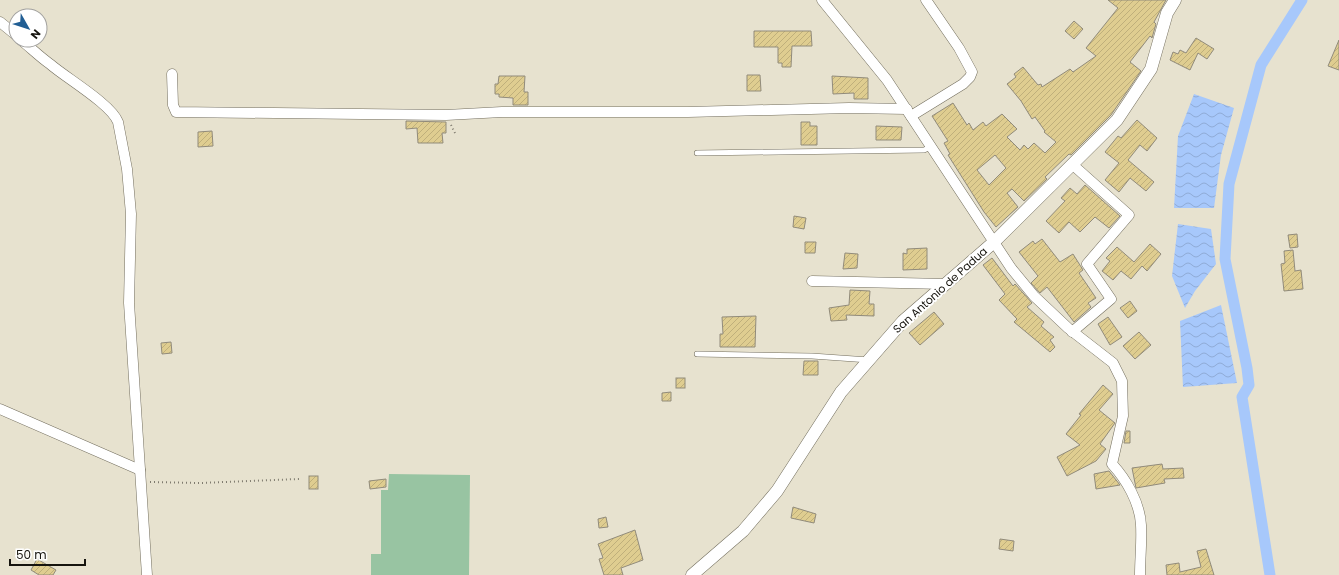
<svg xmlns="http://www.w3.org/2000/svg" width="1339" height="575" viewBox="0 0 1339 575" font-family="Poppins,sans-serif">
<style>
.grass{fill:#98c4a2}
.water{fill:url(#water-waves)}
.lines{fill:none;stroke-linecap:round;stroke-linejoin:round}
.canal{stroke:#a7c8fb;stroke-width:11}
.building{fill:url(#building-hatch);stroke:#918b7b;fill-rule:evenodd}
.service-casing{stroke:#736e5e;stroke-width:6}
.minor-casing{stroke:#736e5e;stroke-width:11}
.tertiary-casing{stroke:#736e5e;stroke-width:13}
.path{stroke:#7e7a6e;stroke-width:2;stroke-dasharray:1 3;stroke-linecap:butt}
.service{stroke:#fff;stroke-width:5}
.minor{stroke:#fff;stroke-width:10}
.tertiary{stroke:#fff;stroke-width:12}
.labels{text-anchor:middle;stroke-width:4;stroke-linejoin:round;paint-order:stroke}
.street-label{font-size:11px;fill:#16140e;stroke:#fff}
</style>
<defs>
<pattern id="water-waves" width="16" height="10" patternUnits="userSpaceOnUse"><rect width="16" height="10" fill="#a7c8fb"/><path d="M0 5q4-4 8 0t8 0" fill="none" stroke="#8fabd6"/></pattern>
<pattern id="building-hatch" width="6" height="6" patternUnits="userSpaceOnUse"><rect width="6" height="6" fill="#dfcd90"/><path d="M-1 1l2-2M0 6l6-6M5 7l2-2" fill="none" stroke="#bfaf7b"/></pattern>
</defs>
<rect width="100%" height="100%" fill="#e7e2cf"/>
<!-- grass -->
<path class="grass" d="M389,474L470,475L469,575H371V554H381V490H388Z"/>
<!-- water -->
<g class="water">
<path d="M1194,94L1234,108L1221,155L1214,208H1174L1178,136Z"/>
<path d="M1178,224L1211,229L1216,264L1195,291L1185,308L1172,276Z"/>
<path d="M1221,305L1237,383L1183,387L1180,321Z"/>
</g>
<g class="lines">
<!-- canal -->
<path class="canal" d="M1270,575L1242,397L1249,385L1247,368L1225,259L1229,184L1261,65L1302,0"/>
</g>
<!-- building -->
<g class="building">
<path d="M1108,0H1166L1154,22L1156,24L1152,38L1150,36L1130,62L1141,71L1111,115L1071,155L1069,154L1045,177L1047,179L1024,201L1012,189L1007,193L1018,207L996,227L984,212L948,155L950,154L944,143L948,141L932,116L953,103L967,125L969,123L973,130L983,122L986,126L1002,114L1017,129L1007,137L1020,150L1024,145L1028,149L1034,143L1045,153L1056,142L1044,132L1045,131L1035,117L1032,119L1021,101L1007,84L1016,77L1014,74L1023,67L1038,85L1041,84L1042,87L1070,69L1073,72L1096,56L1086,48L1118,8ZM995,155L1006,168L989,185L977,170Z"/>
<path d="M1074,21L1083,29L1074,39L1065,31Z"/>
<path d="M754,31H811L812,46H792L791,67H782V63H778V47H754Z"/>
<path d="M1196,38L1214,49L1207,59L1198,53L1190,70L1170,60L1173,52L1178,54L1180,50L1186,53Z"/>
<path d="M1339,40V70L1328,66Z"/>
<path d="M747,75H760L761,91H747Z"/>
<path d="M499,76H525L524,92H528V105H513V98L499,97V94H495V84H498Z"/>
<path d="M832,76L868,78V99H854V93L833,94Z"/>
<path d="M1137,120L1157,138L1147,151L1140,145L1128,160L1154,182L1146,191L1130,178L1119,192L1105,180L1119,163L1105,152L1118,136L1121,138Z"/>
<path d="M406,121L446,122V133H442L443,143H418L417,128L406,129Z"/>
<path d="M801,122H810V126H817V145H801Z"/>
<path d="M876,126L902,127L901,140H876Z"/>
<path d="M212,131L213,146L198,147V132Z"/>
<path d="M1085,185L1120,216L1109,228L1095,217L1080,232L1069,222L1059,233L1046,221L1065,201L1061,198L1070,188L1077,194Z"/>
<path d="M794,216L806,218L804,229L793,227Z"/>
<path d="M1297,234L1298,247L1290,248L1288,235Z"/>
<path d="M1042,239L1060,262L1073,254L1083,270L1079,273L1096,298L1088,303L1091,307L1074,322L1047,287L1040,293L1031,283L1038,276L1019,252L1033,241L1035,244Z"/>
<path d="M805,242H816L815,253H805Z"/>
<path d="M1150,244L1161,254L1147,271L1142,266L1131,279L1121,271L1113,280L1102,271L1110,261L1106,258L1117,247L1134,262Z"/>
<path d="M927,248V269L903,270V253L907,254V249Z"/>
<path d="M1293,250L1295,271L1301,270L1303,289L1284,291L1281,264L1285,263L1284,251Z"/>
<path d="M845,253L858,254L857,268L843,269Z"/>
<path d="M992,258L1013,286L1015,284L1032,303L1027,307L1044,322L1041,326L1054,337L1050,340L1055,347L1050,352L1014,322L1017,319L999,300L1005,294L983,265Z"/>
<path d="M850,290L870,291L869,304H874V316L846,315L847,320L831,321L829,308L849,305Z"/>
<path d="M1130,301L1137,311L1128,318L1120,308Z"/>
<path d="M934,312L944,324L920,345L909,333Z"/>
<path d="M756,316L755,347H720V334H723L722,317Z"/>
<path d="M1108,317L1122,337L1110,345L1098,324Z"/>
<path d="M1139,332L1151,345L1135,359L1123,346Z"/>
<path d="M171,342L172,353L162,354L161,343Z"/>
<path d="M804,361H818V375H803Z"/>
<rect x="676" y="378" width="9" height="10"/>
<path d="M1103,385L1113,394L1099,410L1115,423L1100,444L1106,449L1096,461L1067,476L1057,457L1080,445L1066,434L1081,415L1079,414Z"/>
<path d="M671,392V401H662V393Z"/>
<path d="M1126,431H1130V443H1124Z"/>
<path d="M1162,464L1163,469L1183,468L1184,478L1164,479L1165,483L1136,488L1132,468Z"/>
<path d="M1109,471L1120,485L1096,489L1094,474Z"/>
<rect x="309" y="476" width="9" height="13"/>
<path d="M386,479V487L370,489L369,481Z"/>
<path d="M793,507L816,514L814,523L791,518Z"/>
<path d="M606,517L608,527L599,528L598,519Z"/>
<path d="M635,530L643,560L621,568L623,575H604L599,559L603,558L598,544Z"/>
<path d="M1000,539L1014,541L1013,551L999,549Z"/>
<path d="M1206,549L1214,575H1167L1166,565L1179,563L1180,572L1201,567L1197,551Z"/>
<path d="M37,559L56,570L53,575H39L31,570Z"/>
</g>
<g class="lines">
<defs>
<g id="service">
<path d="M697,153L924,150L931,147"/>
<path d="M697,354L812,356L869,360"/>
</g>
<g id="minor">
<path d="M822,0L887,80L1011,268L1034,296L1068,328L1113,363L1122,381L1123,416L1112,464C1126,479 1140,503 1141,525C1142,541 1140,558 1140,575"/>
<path d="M0,22L16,35"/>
<path d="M21,40C31,48 40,57 50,64C66,78 111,104 118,122L127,169L131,214L129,303L147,575"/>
<path d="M172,74L173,105L176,112L446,115L502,112H688L849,108L907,109"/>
<path d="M911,116L963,84L970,77L972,72L959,48L926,0"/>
<path d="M812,281L945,284"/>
<path d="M1072,332L1111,299L1087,264L1129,215L1073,165"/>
<path d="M0,409L140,470"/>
</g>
<path id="tertiary" d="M692,575L743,531L777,491L841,392L903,321L994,242L1117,120L1151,69L1167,13L1175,0"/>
</defs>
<!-- service casing -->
<use href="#service" class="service-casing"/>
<!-- minor casing -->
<use href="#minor" class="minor-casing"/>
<!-- tertiary casing -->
<use href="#tertiary" class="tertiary-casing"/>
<!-- path -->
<g class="path">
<path d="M451,125L456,135"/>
<path d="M150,482L200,483L299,479"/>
</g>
<!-- service -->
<use href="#service" class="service"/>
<!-- minor -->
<use href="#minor" class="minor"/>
<!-- tertiary -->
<use href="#tertiary" class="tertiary"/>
</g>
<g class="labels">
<!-- street labels -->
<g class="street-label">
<text transform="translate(940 290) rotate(-42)" y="4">San Antonio de Padua</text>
</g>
</g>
<!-- north arrow -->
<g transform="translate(28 28) rotate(129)"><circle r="19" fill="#ffffff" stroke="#a2a19f"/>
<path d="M0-3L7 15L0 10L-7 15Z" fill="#215e94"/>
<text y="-6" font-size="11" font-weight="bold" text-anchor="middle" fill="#16140e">N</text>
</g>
<!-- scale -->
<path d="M10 559v6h75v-6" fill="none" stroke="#16140e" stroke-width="2"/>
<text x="16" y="559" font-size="12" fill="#16140e" stroke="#ffffff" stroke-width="3" paint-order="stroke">50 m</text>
</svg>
